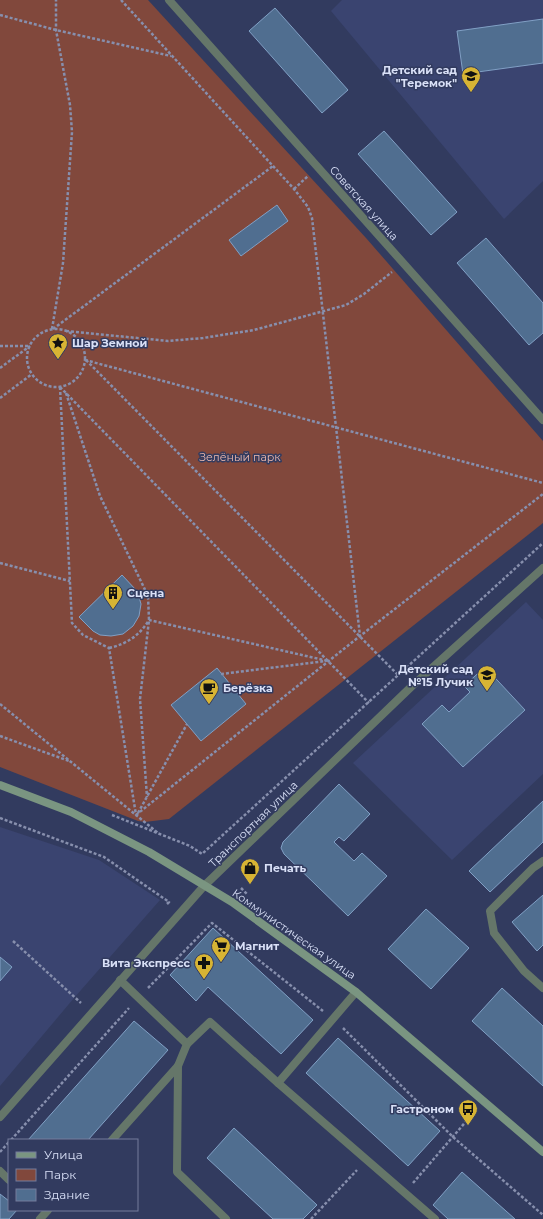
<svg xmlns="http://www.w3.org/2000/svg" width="543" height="1219" viewBox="0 0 543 1219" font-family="Montserrat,sans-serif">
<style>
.built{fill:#3a4470}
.green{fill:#81483c}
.building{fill:#506e90;stroke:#81a0c5}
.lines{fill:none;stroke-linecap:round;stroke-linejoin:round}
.path{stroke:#878fad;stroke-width:2.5;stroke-dasharray:3 2;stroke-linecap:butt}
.service{stroke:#657669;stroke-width:8}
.tertiary{stroke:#657669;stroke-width:8}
.secondary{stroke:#7a9581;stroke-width:8}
.labels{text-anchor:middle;stroke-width:3;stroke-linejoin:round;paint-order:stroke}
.poi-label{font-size:11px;font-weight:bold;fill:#d9e0f7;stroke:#323b5f;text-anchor:start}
.street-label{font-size:11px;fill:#d9e0f7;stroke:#323b5f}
.park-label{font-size:11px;fill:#efb9ad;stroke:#323b5f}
</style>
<rect width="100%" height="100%" fill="#323b5f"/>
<!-- built -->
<g class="built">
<path d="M342,0H543V181L504,219L331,11Z"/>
<path d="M526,602L543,620V774L452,860L353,763Z"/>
<path d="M0,827L99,860L160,900L74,998L0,1086Z"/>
</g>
<!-- green -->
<path class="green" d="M0,0H148L366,238L543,441V523L169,819L145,822L138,821L0,767Z"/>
<!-- building -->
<g class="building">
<path d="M275,8L348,90L322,113L249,31Z"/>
<path d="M543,19V63L463,74L457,31Z"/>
<path d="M384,131L457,212L431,235L358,154Z"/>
<path d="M277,205L288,221L241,256L229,240Z"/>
<path d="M486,238L543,303V333L529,345L457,263Z"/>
<path d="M122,575L136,590L139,597L141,604L139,616L133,626L123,634L111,636L100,635L93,631L79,617Z"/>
<path d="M485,667L525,710L463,767L422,724L442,705L449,712L470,692L464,686Z"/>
<path d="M217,668L246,704L201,741L171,705Z"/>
<path d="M339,784L370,814L344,841L339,837L334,842L354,861L362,853L387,876L348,916L284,854L281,848L283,842Z"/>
<path d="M543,801V842L490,892L469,871Z"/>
<path d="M543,895V945L537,951L512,922Z"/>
<path d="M426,909L469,948L431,989L388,949Z"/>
<path d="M213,928L313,1020L281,1054L208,987L196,1001L170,975Z"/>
<path d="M0,957L12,967L0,981Z"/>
<path d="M502,988L543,1026V1086L472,1021Z"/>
<path d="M134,1021L168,1050L88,1140H28Z"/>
<path d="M338,1038L440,1131L408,1166L306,1073Z"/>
<path d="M234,1128L317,1205L303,1219H273L207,1158Z"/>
<path d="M462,1172L515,1219H448L433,1205Z"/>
<path d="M0,1194L9,1201V1210H17L9,1219H0Z"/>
</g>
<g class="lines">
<!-- path -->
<g class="path">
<path d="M121,0L294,189L308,207L312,218L360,636"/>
<path d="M0,15L56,30L171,56"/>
<path d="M294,189L308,176"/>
<path d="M52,329L63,263L72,132L70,105L56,30V0"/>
<path d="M53,329L273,166"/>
<circle cx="56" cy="358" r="29"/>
<path d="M66,331L168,341L203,338L254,330L346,305L364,294L392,272"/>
<path d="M0,346H30"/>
<path d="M85,360L543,483"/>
<path d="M86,360L399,676"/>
<path d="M0,368L30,346"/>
<path d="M60,387L369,703"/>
<path d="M60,387L72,623L83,635L109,648L136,815"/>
<path d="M66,393L100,496L148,596L149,620L140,699L147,797"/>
<path d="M0,398L32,374"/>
<path d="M0,563L70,581"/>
<path d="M109,648C127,644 140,635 149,620L328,661"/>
<path d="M221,674L326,661"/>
<path d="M0,704L158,833"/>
<path d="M0,736L69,761"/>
<path d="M138,813L187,724"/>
<path d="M112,815L190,846L202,854L543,543"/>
<path d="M136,815L360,636L543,494"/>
<path d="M0,818L104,857L169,902L167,904"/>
<path d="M241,888L248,895"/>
<path d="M13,941L81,1003"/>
<path d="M148,988L212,923L323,1011"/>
<path d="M343,1028L453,1137L543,1215"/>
<path d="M11,1140L129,1008"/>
<path d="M0,1152L9,1142"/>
<path d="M413,1183L469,1118"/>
<path d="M311,1219L357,1170"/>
</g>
<!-- service -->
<g class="service">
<path d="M543,861L533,868L490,911L494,933L524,971L543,988"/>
<path d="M120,980L187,1044L210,1022L278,1083L435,1219"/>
<path d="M178,1066L177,1172L226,1219"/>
<path d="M278,1083L356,992"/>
<path d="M112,1140L178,1066L187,1044"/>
<path d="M0,1171L9,1180"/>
<path d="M40,1219L48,1210"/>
</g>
<!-- tertiary -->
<g class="tertiary">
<path d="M169,0L543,420"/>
<path d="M0,1117L204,886L411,687L543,568"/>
</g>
<!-- secondary -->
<path class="secondary" d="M0,785L71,812L149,852L232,902L356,992L543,1152"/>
</g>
<!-- icons -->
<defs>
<symbol id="school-pin" viewBox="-11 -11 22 30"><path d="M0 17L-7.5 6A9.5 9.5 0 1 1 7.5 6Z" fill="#d7b434" stroke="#323b5f"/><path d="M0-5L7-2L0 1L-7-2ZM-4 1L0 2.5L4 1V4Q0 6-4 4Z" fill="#111"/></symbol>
<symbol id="sight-pin" viewBox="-11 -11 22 30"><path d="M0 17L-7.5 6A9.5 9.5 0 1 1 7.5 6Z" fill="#d7b434" stroke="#323b5f"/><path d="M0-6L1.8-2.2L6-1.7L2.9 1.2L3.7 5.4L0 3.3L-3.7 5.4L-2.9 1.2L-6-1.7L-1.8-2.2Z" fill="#111"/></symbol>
<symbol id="building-pin" viewBox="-11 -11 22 30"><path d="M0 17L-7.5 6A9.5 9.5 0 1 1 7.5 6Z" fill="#d7b434" stroke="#323b5f"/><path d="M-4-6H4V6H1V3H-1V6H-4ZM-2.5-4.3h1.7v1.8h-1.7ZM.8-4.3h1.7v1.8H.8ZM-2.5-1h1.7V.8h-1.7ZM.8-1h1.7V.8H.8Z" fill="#111"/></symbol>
<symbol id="cafe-pin" viewBox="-11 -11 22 30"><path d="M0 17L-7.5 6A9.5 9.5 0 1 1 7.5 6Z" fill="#d7b434" stroke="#323b5f"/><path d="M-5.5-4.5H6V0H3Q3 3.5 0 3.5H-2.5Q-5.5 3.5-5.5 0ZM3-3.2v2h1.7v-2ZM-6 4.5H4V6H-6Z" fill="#111"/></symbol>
<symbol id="shop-pin" viewBox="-11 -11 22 30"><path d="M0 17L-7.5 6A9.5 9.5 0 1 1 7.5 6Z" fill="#d7b434" stroke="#323b5f"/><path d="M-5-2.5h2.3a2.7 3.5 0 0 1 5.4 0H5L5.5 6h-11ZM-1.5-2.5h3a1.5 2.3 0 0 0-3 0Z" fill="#111"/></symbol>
<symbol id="supermarket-pin" viewBox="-11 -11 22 30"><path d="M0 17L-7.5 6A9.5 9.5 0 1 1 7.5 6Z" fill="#d7b434" stroke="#323b5f"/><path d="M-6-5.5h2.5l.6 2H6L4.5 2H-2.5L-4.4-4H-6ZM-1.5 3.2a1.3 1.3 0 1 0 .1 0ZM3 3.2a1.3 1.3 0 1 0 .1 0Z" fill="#111"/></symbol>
<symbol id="pharmacy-pin" viewBox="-11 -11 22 30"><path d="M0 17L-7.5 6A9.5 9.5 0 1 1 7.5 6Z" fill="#d7b434" stroke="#323b5f"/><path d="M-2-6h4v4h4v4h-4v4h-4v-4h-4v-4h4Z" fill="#111"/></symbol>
<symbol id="bus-pin" viewBox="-11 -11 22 30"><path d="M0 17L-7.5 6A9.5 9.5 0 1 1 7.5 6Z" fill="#d7b434" stroke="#323b5f"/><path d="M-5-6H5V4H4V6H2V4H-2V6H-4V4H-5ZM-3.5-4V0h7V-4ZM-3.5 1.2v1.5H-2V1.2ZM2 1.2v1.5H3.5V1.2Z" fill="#111"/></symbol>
</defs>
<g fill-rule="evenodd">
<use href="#school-pin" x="460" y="65" width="22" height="30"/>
<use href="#sight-pin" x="47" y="332" width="22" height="30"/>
<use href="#building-pin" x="102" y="582" width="22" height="30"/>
<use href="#school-pin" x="476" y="664" width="22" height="30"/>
<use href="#cafe-pin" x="198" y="677" width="22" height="30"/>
<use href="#shop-pin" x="239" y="857" width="22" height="30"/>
<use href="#supermarket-pin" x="210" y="935" width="22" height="30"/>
<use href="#pharmacy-pin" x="193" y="952" width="22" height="30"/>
<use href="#bus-pin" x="457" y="1098" width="22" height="30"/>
</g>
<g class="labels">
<!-- poi labels -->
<g class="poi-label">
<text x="457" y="74" text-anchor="end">Детский сад<tspan x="457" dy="13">"Теремок"</tspan></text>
<text x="72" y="347">Шар Земной</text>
<text x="127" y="597">Сцена</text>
<text x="473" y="673" text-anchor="end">Детский сад<tspan x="473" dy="13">№15 Лучик</tspan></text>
<text x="223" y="692">Берёзка</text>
<text x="264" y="872">Печать</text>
<text x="235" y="950">Магнит</text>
<text x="190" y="967" text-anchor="end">Вита Экспресс</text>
<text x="454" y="1113" text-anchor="end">Гастроном</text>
</g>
<!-- street labels -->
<g class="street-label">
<text transform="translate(364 203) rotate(48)" y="4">Советская улица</text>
<text transform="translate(253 824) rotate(-44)" y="4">Транспортная улица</text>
<text transform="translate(294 934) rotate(35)" y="4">Коммунистическая улица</text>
</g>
<!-- park labels -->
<g class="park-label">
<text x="240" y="461">Зелёный парк</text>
</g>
</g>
<!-- legend -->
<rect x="8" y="1139" width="130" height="72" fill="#323b5f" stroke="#757d9c"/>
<rect x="16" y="1152" width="20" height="6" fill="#7a9581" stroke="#757d9c"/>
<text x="44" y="1159" font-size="12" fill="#d9e0f7">Улица</text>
<rect x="16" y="1169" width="20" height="12" fill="#81483c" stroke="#757d9c"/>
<text x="44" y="1179" font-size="12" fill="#d9e0f7">Парк</text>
<rect x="16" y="1189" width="20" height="12" fill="#506e90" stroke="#757d9c"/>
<text x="44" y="1199" font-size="12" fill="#d9e0f7">Здание</text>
</svg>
